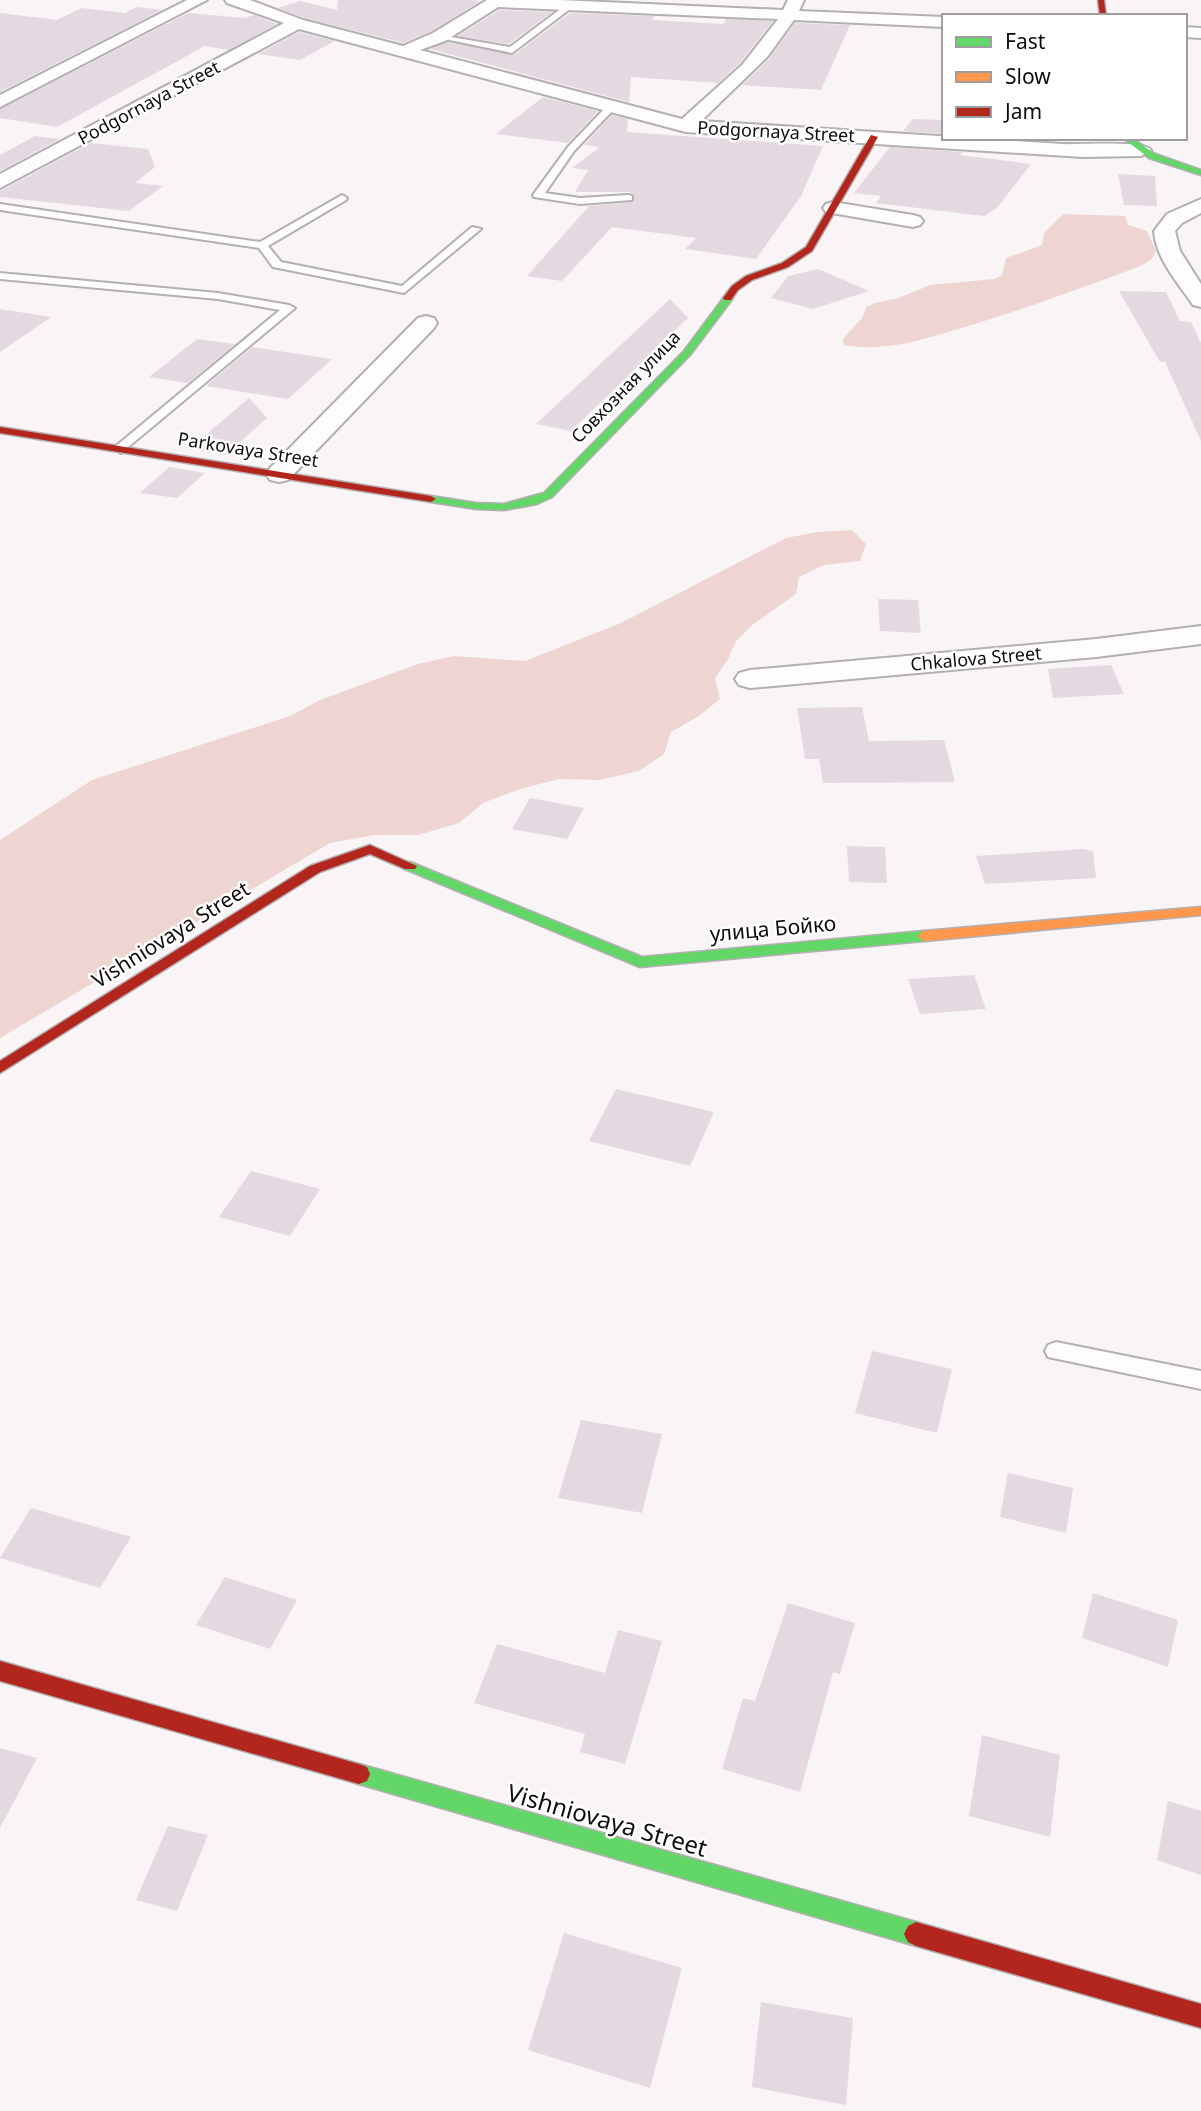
<svg xmlns="http://www.w3.org/2000/svg" width="1201" height="2111" viewBox="0 0 1201 2111" font-family="'Noto Sans',sans-serif">
<style>
.green{fill:#efd5d2}
.building{fill:#e4d9e1}
.lines{fill:none;stroke-linecap:round;stroke-linejoin:round}
.lane-casing{stroke:#b4afb1;stroke-width:4}
.street-casing{stroke:#b4afb1;stroke-width:4}
.fast-casing{stroke:#b4afb1;stroke-width:3}
.slow-casing{stroke:#b4afb1;stroke-width:3}
.jam-casing{stroke:#b4afb1;stroke-width:3}
.lane{fill:#fefdfe;fill-rule:evenodd}
.street{fill:#fefdfe;fill-rule:evenodd}
.fast{fill:#63d668;fill-rule:evenodd}
.slow{fill:#ff974d;fill-rule:evenodd}
.jam{fill:#b3261e;fill-rule:evenodd}
.labels{text-anchor:middle;stroke-width:5;stroke-linejoin:round;paint-order:stroke}
.far-street-label{font-size:18px;fill:#100c0e;stroke:#fff}
.street-label{font-size:21px;fill:#100c0e;stroke:#fff}
.near-street-label{font-size:24px;fill:#100c0e;stroke:#fff}
</style>
<rect width="100%" height="100%" fill="#f9f4f6"/>
<!-- green -->
<g class="green">
<path d="M1063,214L1125,216L1128,225L1147,231L1156,251L1151,260L1138,267C1084,287 1030,307 975,324C930,337 890,353 843,345V339L862,318L867,307L875,303L899,298L930,285L994,279L1002,275L1006,258L1042,245L1044,233Z"/>
<path d="M852,530L866,544L860,561L824,565L799,577L796,594L752,625L736,641L728,659L715,678L720,699L699,716L671,732L664,754L639,771L599,780L559,779L520,789L483,803L459,823L418,835H375L330,843L0,1038V840L92,780L290,716L320,700L418,664L454,656L525,661L621,623L786,538L817,532Z"/>
</g>
<!-- building -->
<g class="building">
<path d="M338,0H472L480,1L432,31L404,43L304,18L278,8L300,1L337,10Z"/>
<path d="M137,7L162,10L0,92V13L57,20L81,8L125,13Z"/>
<path d="M499,10L552,12L509,44L458,36Z"/>
<path d="M188,13L245,18L254,15L277,24L228,50L205,46L57,127L0,118V109Z"/>
<path d="M570,13L654,16L652,20L723,24L726,19L773,21L740,63L718,83L631,77L629,102L430,49L448,42L514,55Z"/>
<path d="M795,23L850,25L821,90L742,85L770,58Z"/>
<path d="M299,32L335,41L300,60L258,54Z"/>
<path d="M543,97L598,111L568,143L496,134Z"/>
<path d="M612,115L628,119L627,132L823,146L801,196L756,259L685,249L696,238L612,227L562,281L527,276L589,206L634,202V194L629,192H575L588,170L572,168L600,147L584,145Z"/>
<path d="M913,119L944,120V134L903,131Z"/>
<path d="M35,136L60,139L0,171V155Z"/>
<path d="M91,143L148,149L155,167L135,183L163,186L129,211L0,197V191Z"/>
<path d="M890,147L962,152L960,155L1031,164L997,208L984,216L876,203L881,196L854,193Z"/>
<path d="M1118,174L1155,176L1157,206L1124,205Z"/>
<path d="M818,269L869,291L813,309L771,298L788,276Z"/>
<path d="M1119,291L1166,292L1180,321L1191,322L1201,343V441L1165,362H1160Z"/>
<path d="M670,299L688,318L571,431L536,424Z"/>
<path d="M0,309L51,317L0,352Z"/>
<path d="M197,339L235,344L188,383L149,377Z"/>
<path d="M252,347L332,359L288,399L206,386Z"/>
<path d="M249,398L267,418L225,455L189,449Z"/>
<path d="M169,467L205,473L177,498L140,493Z"/>
<path d="M878,599L918,600L921,633L880,631Z"/>
<path d="M1111,665L1124,694L1053,698L1048,669Z"/>
<path d="M862,707L869,741L944,740L955,782L823,783L819,759H805L797,708Z"/>
<path d="M530,798L584,808L567,839L512,829Z"/>
<path d="M847,846L885,847L887,883L849,882Z"/>
<path d="M1083,849L1093,851L1096,878L985,884L976,856Z"/>
<path d="M974,975L986,1009L920,1014L908,979Z"/>
<path d="M616,1089L714,1112L690,1166L589,1141Z"/>
<path d="M251,1171L320,1189L290,1236L219,1217Z"/>
<path d="M872,1351L952,1369L937,1433L855,1413Z"/>
<path d="M581,1420L662,1434L642,1513L558,1498Z"/>
<path d="M1008,1473L1073,1488L1066,1533L1000,1517Z"/>
<path d="M31,1508L131,1537L100,1588L0,1558Z"/>
<path d="M225,1577L297,1600L270,1649L196,1625Z"/>
<path d="M1093,1593L1178,1620L1168,1667L1082,1638Z"/>
<path d="M788,1603L855,1623L840,1674L833,1672L800,1792L722,1769L743,1698L755,1701Z"/>
<path d="M618,1630L662,1641L625,1764L580,1752L585,1734L474,1703L497,1644L605,1673Z"/>
<path d="M982,1735L1060,1755L1050,1837L969,1816Z"/>
<path d="M0,1748L37,1758L0,1828Z"/>
<path d="M1168,1801L1201,1811V1875L1157,1860Z"/>
<path d="M168,1826L208,1835L177,1911L136,1900Z"/>
<path d="M564,1933L682,1968L650,2088L528,2050Z"/>
<path d="M761,2002L853,2018L846,2105L752,2087Z"/>
</g>
<g class="lines">
<defs>
<g id="lane">
<path d="M567,4L574,6L512,53L435,37L439,35L510,47Z"/>
<path d="M608,105L616,107L574,151L545,193L580,198L628,195L632,196V200L580,204L534,197L533,195L568,147Z"/>
<path d="M342,195L347,198L346,200L268,246L281,262L402,286L472,227L481,229L404,293L273,267L259,248L0,210V204L260,242Z"/>
<path d="M0,273L218,293L289,305L295,308L121,453L115,449L116,446L280,310L218,299L0,279Z"/>
<path d="M1056,1342L1201,1371V1389L1048,1357L1045,1351L1048,1345Z"/>
</g>
<g id="street">
<path d="M187,0H207L0,107V95Z"/>
<path d="M225,0H250L303,20L403,46L433,33L487,0H559L783,10L788,0H804L799,11L944,17V27L794,20L768,56L701,121C823,129 942,136 1062,144C1079,145 1143,140 1151,150L1141,156L1083,157L686,132L299,29L0,188V174L284,23L227,3ZM498,7L778,19L742,65L682,119L420,50L445,41Z"/>
<path d="M1185,27L1201,28V38L1185,37Z"/>
<path d="M1201,199V213L1182,223L1175,231L1180,251L1201,284V307L1193,305C1178,283 1156,259 1154,231L1167,214Z"/>
<path d="M833,202L913,215L920,217L923,221L920,225L913,227L826,212L823,208L826,204Z"/>
<path d="M426,316L434,318L437,323L434,328L288,480L279,482L270,480L266,474L270,468L418,318Z"/>
<path d="M1201,626V644L1096,657L750,688L739,685L735,679L739,673L750,670L1096,639Z"/>
</g>
<g id="fast">
<path d="M1123,138H1132L1155,154L1201,170V175L1149,158Z"/>
<path d="M725,296L733,298L690,355L552,497L537,504L504,510L476,509L431,502L426,499L431,496L476,503L504,504L544,493L684,351Z"/>
<path d="M410,862L642,957L924,931L931,936L924,941L640,967L405,869L403,866L405,863Z"/>
<path d="M359,1764L916,1922L924,1926L928,1934L924,1942L916,1946L359,1784L351,1781L348,1774L351,1767Z"/>
</g>
<path id="slow" d="M1201,907V915L924,941L917,936L924,931Z"/>
<g id="jam">
<path d="M1098,0H1104L1106,16H1100Z"/>
<path d="M871,135L878,137L812,251L788,267L752,280L738,290L731,300H725L723,298L732,286L746,276L782,263L806,247Z"/>
<path d="M0,427L431,496L436,499L431,502L0,433Z"/>
<path d="M370,845L417,866L415,869H405L370,854L320,872L0,1073V1061L310,866Z"/>
<path d="M0,1661L359,1764L367,1767L370,1774L367,1781L359,1784L0,1681Z"/>
<path d="M916,1922L1201,2004V2028L916,1946L908,1942L904,1934L908,1926Z"/>
</g>
</defs>
<!-- lane casing -->
<use href="#lane" class="lane-casing"/>
<!-- street casing -->
<use href="#street" class="street-casing"/>
<!-- fast casing -->
<use href="#fast" class="fast-casing"/>
<!-- slow casing -->
<use href="#slow" class="slow-casing"/>
<!-- jam casing -->
<use href="#jam" class="jam-casing"/>
<!-- lane -->
<use href="#lane" class="lane"/>
<!-- street -->
<use href="#street" class="street"/>
<!-- fast -->
<use href="#fast" class="fast"/>
<!-- slow -->
<use href="#slow" class="slow"/>
<!-- jam -->
<use href="#jam" class="jam"/>
</g>
<g class="labels">
<!-- far-street labels -->
<g class="far-street-label">
<text transform="translate(149 103) rotate(-28)" y="6">Podgornaya Street</text>
<text transform="translate(776 132) rotate(3)" y="6">Podgornaya Street</text>
<text transform="translate(626 387) rotate(-46)" y="6">Совхозная улица</text>
<text transform="translate(248 450) rotate(9)" y="6">Parkovaya Street</text>
<text transform="translate(976 659) rotate(-5)" y="6">Chkalova Street</text>
</g>
<!-- street labels -->
<g class="street-label">
<text transform="translate(773 929) rotate(-5)" y="7">улица Бойко</text>
<text transform="translate(171 935) rotate(-32)" y="7">Vishniovaya Street</text>
</g>
<!-- near-street labels -->
<g class="near-street-label">
<text transform="translate(607 1821) rotate(16)" y="8">Vishniovaya Street</text>
</g>
</g>
<!-- legend -->
<rect x="942" y="14" width="245" height="126" fill="#ffffff" stroke="#9f9e9f" stroke-width="2"/>
<rect x="956" y="37" width="35" height="10" fill="#63d668" stroke="#9f9e9f" stroke-width="2"/>
<text x="1005" y="49" font-size="21" fill="#100c0e">Fast</text>
<rect x="956" y="72" width="35" height="10" fill="#ff974d" stroke="#9f9e9f" stroke-width="2"/>
<text x="1005" y="84" font-size="21" fill="#100c0e">Slow</text>
<rect x="956" y="107" width="35" height="10" fill="#b3261e" stroke="#9f9e9f" stroke-width="2"/>
<text x="1005" y="119" font-size="21" fill="#100c0e">Jam</text>
</svg>
